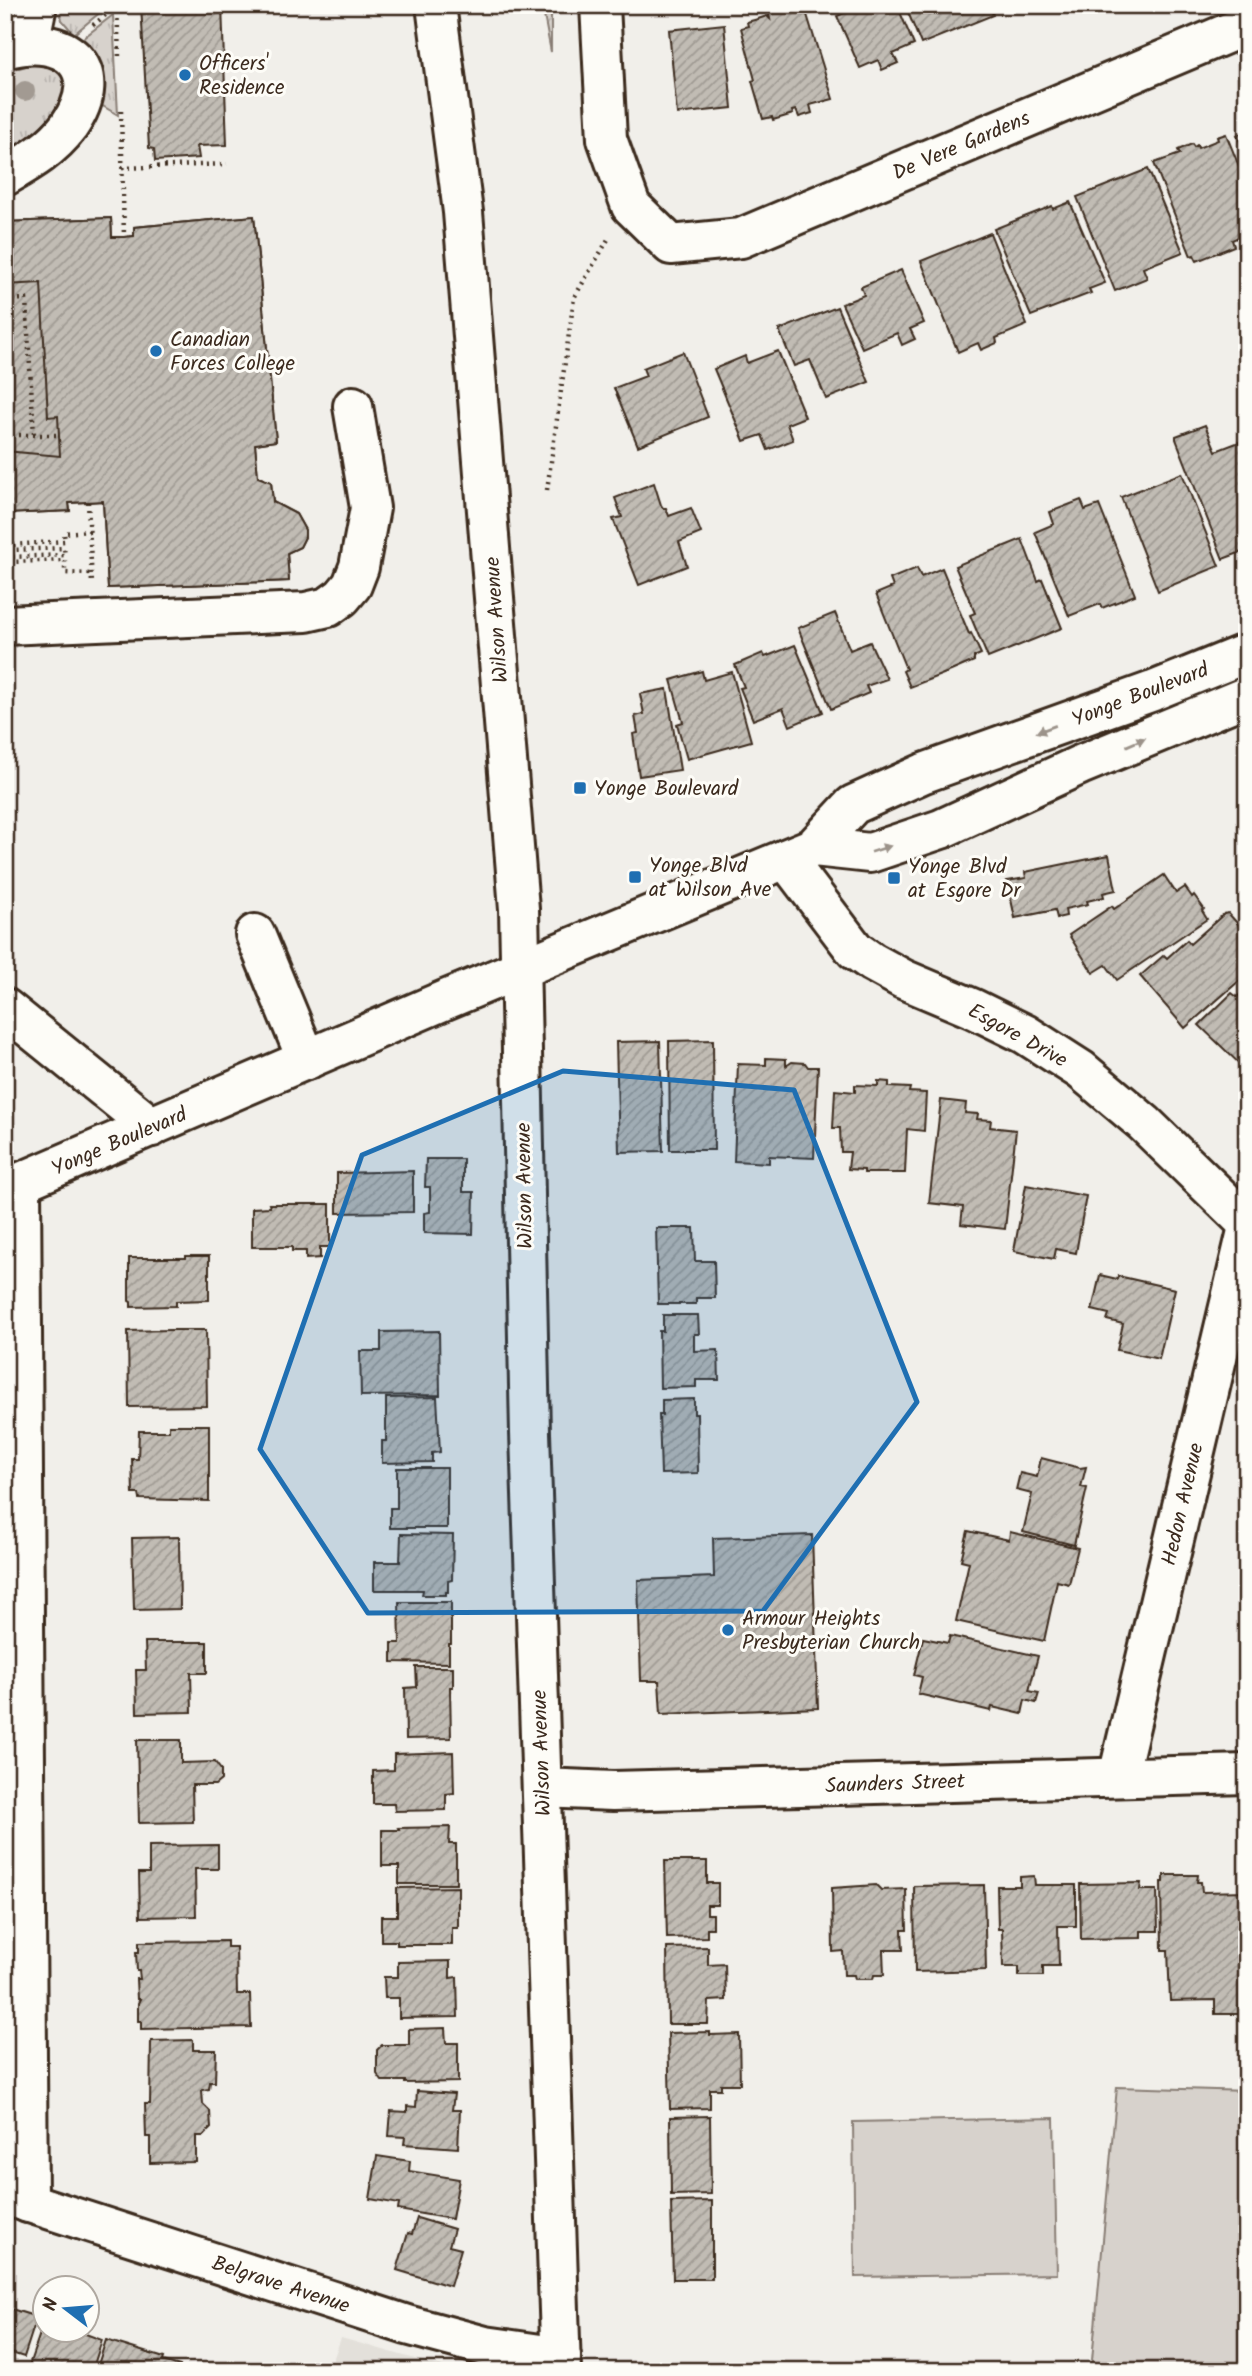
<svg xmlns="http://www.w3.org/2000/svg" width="1252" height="2376" viewBox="0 0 1252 2376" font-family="Kalam,sans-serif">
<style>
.built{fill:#e3e0da}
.grass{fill:url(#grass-tufts);stroke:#897e75;stroke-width:2}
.forest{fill:url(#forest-crowns);stroke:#897e75;stroke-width:2}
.green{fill:#d7d2cc;stroke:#897e75;stroke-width:2}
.building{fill:url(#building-hatch);stroke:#3b2a1e;stroke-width:2}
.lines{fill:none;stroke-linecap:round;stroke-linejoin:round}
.minor-casing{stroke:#3b2a1e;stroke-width:44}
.major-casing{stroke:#3b2a1e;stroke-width:44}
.path{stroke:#3b2a1e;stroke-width:4.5;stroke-dasharray:2 5;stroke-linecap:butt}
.minor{stroke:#fdfcf7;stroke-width:38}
.major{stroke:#fdfcf7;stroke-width:38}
.tree{fill:#a29a92}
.oneway{fill:#9c938a}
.marked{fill:#1f6fb2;fill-opacity:0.2;stroke:#1f6fb2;stroke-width:5;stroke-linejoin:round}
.poi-dot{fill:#1f6fb2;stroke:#fdfcf7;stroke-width:2.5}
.labels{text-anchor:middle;stroke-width:6;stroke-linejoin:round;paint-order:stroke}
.poi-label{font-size:21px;fill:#3b2a1e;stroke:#fdfcf7;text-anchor:start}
.street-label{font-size:21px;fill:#3b2a1e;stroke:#fdfcf7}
</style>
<defs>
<pattern id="grass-tufts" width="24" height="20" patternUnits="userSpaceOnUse" patternTransform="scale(1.75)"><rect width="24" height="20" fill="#d7d2cc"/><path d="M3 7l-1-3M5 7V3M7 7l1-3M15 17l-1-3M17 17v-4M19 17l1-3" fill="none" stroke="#b9b4af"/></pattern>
<pattern id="forest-crowns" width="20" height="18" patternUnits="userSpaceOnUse" patternTransform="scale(1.75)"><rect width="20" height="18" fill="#d7d2cc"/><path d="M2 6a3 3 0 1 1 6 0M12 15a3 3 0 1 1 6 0" fill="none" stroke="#b9b4af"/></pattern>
<pattern id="building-hatch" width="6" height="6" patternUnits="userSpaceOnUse" patternTransform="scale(1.75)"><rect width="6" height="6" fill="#c1bcb4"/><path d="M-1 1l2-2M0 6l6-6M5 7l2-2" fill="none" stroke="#9e9992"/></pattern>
</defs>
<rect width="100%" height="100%" fill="#f1efea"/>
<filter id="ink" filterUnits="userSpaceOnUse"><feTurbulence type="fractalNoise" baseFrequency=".0143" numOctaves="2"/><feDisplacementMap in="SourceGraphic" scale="14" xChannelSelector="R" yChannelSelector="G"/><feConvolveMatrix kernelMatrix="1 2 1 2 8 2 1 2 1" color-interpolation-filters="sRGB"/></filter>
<g filter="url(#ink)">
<!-- built -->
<path class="built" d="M341,2338L457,2371H329Z"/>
<!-- grass -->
<g class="grass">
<path d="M59,5H109L74,34L62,20Z"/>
<path d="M113,15L118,115L101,105C105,74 103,63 82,39Z"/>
<path d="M31,64L54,67L65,75C65,81 66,88 65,93C57,116 25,142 5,153V73Z"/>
</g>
<!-- forest -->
<path class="forest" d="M542,5H551V52Z"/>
<!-- green -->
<g class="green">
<path d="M1117,2087L1247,2091V2371H1091Z"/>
<path d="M1054,2118L1057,2274L855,2277L853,2122Z"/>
</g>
<!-- building -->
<g class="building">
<path d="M141,5H222L227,145L197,146L199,158L155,161L154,149L149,148Z"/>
<path d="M767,5H804L833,99L810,105L812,113L799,117L796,110L792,111L793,114L773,120L772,117L763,119L752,81L755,80L741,28L748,26L747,22L758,19L767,16L770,19Z"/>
<path d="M864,5H897L914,45L893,54L898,63L882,70L878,60L860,68L837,16Z"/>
<path d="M905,5H992L994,9H991L993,15L921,44Z"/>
<path d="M724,24L732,108L677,114L669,30Z"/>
<path d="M1247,131V158L1237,135Z"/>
<path d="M1226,134L1247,186V233L1232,240L1234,246L1197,261L1194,255L1191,256L1154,163L1180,154L1178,150L1192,144L1194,147L1197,145L1198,148L1218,140L1217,137Z"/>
<path d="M1148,169L1183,252L1143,268L1147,278L1115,291L1077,197Z"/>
<path d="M1070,202L1105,283L1089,289L1091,293L1031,316L994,229L1052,206L1053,209Z"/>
<path d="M254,216L276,441L255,444L258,477L271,482L273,502L296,514L305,530V537L300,547L287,553L289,581L108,588L103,501L69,503L70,511L5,514V451L60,456L58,416L48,417L41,283L5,285V222L111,218L112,237H124L134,236V227Z"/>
<path d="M254,216L276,441L255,444L258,477L271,482L273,502L296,514L305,530V537L300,547L287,553L289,581L108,588L103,501L69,503L70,511L5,514V222L111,218L112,237H124L134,236V227Z"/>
<path d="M990,233L1027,325L996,338L997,343L981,350L978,343L958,352L921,261Z"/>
<path d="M901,270L924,323L910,329L915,339L902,345L897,333L862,348L842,304L864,295L861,287Z"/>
<path d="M41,283L48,417L58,416L60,456L5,451V285Z"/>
<path d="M837,307L869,382L826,399L810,360L794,366L779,330Z"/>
<path d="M778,351L805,417L787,424L793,440L768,450L762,435L744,441L714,369L745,356L747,363Z"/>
<path d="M683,352L708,417L638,446L614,388L646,376L643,368Z"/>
<path d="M1205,425L1216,451L1247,439V550L1223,559L1176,439V436Z"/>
<path d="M1182,473L1219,566L1158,591L1121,497Z"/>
<path d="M654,483L661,505L663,508H666L669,516L691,508L701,533L679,542L687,566L639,585L613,519L622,517L615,498Z"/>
<path d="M1081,500L1085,510L1099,505L1135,595L1102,608L1100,604L1069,616L1035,532L1054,524L1050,512Z"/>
<path d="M1022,539L1038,581L1042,579L1062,628L988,658L970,615L975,613L955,566Z"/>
<path d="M917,568L921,577L942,568L969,634L971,633L981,654L974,657V661L951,671L910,687L903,671L906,669L876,594L893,587L890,579Z"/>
<path d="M835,613L850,650L870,642L887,679L866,686L869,693L831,709L798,628Z"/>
<path d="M795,645L823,712L790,726L783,708L753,720L740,688L744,687L735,665L763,653L765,657Z"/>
<path d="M702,671L704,680L732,672L751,741L687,759L677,724L683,722L671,680Z"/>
<path d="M667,689L680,770L639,776L633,734L638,733L635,716L644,714L640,694Z"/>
<path d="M1109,855L1116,890L1103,893L1104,897L1087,901L1088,904L1065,909L1066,916L1057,918L1055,910L1015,918L1007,881L1026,878L1025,872Z"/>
<path d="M1164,875L1176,893L1185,887L1192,897L1194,895L1204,909L1202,911L1207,919L1117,980L1106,965L1093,973L1069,935L1112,906L1114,909Z"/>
<path d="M1228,913L1247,934V974L1185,1028L1140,976L1164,955L1167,958L1187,940L1190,944L1224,914Z"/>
<path d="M1247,988V1071L1199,1025L1232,993L1237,997Z"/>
<path d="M713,1040L714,1150H670L669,1041Z"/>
<path d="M660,1041L663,1151L619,1152L616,1042Z"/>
<path d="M766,1058L786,1059V1066L792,1062L805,1063L808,1067H818L814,1158L769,1156V1163L734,1161L738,1064L766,1065Z"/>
<path d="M878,1081L889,1082V1087L910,1088L909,1092L926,1093L924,1131L907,1129L905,1173H864V1170L848,1169L850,1152H841L840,1128H833L835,1090L855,1092V1085L878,1086Z"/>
<path d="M941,1100L966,1103L965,1113L978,1114L977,1119L991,1120L990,1127L1016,1130L1005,1229L961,1224L963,1207L929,1203Z"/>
<path d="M426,1159H463V1192H474L473,1234L424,1233V1213L430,1212V1187H425Z"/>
<path d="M413,1171V1212L337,1213V1173Z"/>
<path d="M1026,1185L1086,1196L1076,1253L1056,1249L1054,1259L1014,1251Z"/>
<path d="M269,1204H330V1247H320V1258L306,1259V1251H292V1247H252V1208L270,1207Z"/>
<path d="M656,1228H694L695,1261H714L715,1298H696V1304H658Z"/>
<path d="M186,1256H209V1300L176,1301V1306L131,1307V1302L129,1301V1258H186Z"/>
<path d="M1100,1275L1117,1279L1118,1276L1175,1289L1159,1359L1117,1350L1123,1324L1107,1320L1109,1314L1092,1310Z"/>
<path d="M663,1315H698L699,1334H694V1351L718,1350L719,1380H696V1387L660,1388L659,1331H663Z"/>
<path d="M171,1330H206L207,1406L129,1407L128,1331Z"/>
<path d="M439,1331L440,1395L361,1396L360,1351H381V1332Z"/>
<path d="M437,1397L440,1452L432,1453V1462L382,1463V1441H386V1398Z"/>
<path d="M694,1399V1414H697L698,1473L661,1474L659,1415H662V1400Z"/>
<path d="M169,1425H209V1501L140,1499L139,1494H133L132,1459H138L139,1431H169Z"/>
<path d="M1041,1458L1080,1468L1086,1467L1081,1487L1087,1488L1074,1545L1023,1532L1032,1494L1016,1490L1020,1473L1037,1477Z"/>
<path d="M397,1468H447V1528H390V1508H397Z"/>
<path d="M968,1531L1009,1540L1010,1532L1078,1548L1069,1584L1057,1581L1044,1641L956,1621L969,1562L961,1560Z"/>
<path d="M401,1534L453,1535L452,1580L448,1581V1592H446V1595H422L423,1590H374V1562H400Z"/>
<path d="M812,1535L818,1708L661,1714L659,1681H641L638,1580L714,1577L713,1538Z"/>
<path d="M179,1537L180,1609L134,1610L132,1538Z"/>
<path d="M399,1602H451V1644H449V1663L392,1662V1643H400Z"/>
<path d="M950,1636L1038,1656L1029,1691L1039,1693L1036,1703L1025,1700L1022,1714L992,1707L991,1711L918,1694L922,1677L914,1675L923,1638L948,1643Z"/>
<path d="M145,1642H207V1673H191L192,1712L137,1713L136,1670H146Z"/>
<path d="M416,1667H453V1687H450L451,1738L406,1739L405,1688L417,1687Z"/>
<path d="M137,1740H181V1763L215,1762L221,1770V1780L215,1785H192L193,1822L139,1823Z"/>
<path d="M453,1752L454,1793L446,1794V1810L395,1811L394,1804H373V1771L394,1770V1754Z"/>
<path d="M450,1827L449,1844H456V1884H399V1866H382V1830H399L398,1828Z"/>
<path d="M218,1845V1869H195L196,1916L140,1917L139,1873H149V1846Z"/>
<path d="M665,1861H707V1883H718V1905H707V1914H713V1928H707V1937L667,1938Z"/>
<path d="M1164,1875H1198L1197,1882H1201L1202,1892L1247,1891V2014H1215V2000L1170,2001L1168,1950H1162L1161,1882H1164Z"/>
<path d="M1034,1876L1035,1885H1076V1926H1058L1059,1966H1043V1976H1019V1967H1003L1002,1929H998L997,1886H1020V1877Z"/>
<path d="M1141,1883L1140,1890H1157L1158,1931H1141V1938L1081,1939L1080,1884Z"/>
<path d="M876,1885L881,1890L906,1889L907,1930H902L903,1950H883L884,1975H874L873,1979H855L854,1975H844L843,1951L833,1952L832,1888Z"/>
<path d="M984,1885L986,1970L915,1972L914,1886Z"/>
<path d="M458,1887V1928H452V1945H397V1941H381V1916H397V1888Z"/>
<path d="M227,1941V1947H236L237,1994H250L251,2027L141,2029V2021H138V2003L140,1999H137L136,1979H140L139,1971H137L136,1952H139V1942Z"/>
<path d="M708,1947V1965L725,1964L726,2000L709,2001L708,2024H668L667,1948Z"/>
<path d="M450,1961V1978L457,1977L458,2017L399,2018V1998H385L384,1977H398V1962Z"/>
<path d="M445,2028L446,2043H458V2082L405,2083V2081H382L377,2074V2050L382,2045H409V2029Z"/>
<path d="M710,2032V2035L739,2034L740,2084H721V2089H710V2108L670,2109L668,2033Z"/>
<path d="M193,2040V2050H216L215,2082H210L209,2089L202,2090L203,2104L210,2111L211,2128L203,2136H196V2162L150,2163V2137H146L145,2104H150L151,2041Z"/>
<path d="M417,2091L454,2094L452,2110H460L458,2148L404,2144L405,2137L389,2136L391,2111L407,2112V2106L416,2107Z"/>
<path d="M710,2116L711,2194L671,2195L670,2117Z"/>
<path d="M377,2156L410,2161L409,2171L459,2179L452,2219L398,2210L399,2204L370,2199Z"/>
<path d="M712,2201V2279H673L671,2202Z"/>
<path d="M417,2218L454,2229L449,2246L461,2249L450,2286L397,2270L408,2233L412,2234Z"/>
<path d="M5,2307L37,2317L24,2357L5,2351Z"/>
<path d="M44,2322L46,2330H75L102,2340L92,2371H27Z"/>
<path d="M106,2340L164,2358L163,2361L180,2366L179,2371H96Z"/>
</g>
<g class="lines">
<defs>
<g id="minor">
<path d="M600,5L607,139L631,206L671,245L741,238L1247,25"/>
<path d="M29,44L37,5"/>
<path d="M5,49C65,31 109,69 69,126C52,149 29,162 5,176"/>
<path d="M5,625L281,613L306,612L328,607L342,597L352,585L359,567L370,508L353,406"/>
<path d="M814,847L870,853L941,829L1080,765L1247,696"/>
<path d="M786,859L855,950L872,962L903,979L974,1009L1025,1034L1081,1070L1144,1123L1247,1223"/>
<path d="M255,934L307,1060"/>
<path d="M5,1008L152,1127"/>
<path d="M21,1183L28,2203"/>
<path d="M5,1189L445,1000L814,847L853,805L924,773L1153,691L1247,653"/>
<path d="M1118,1777L1247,1231"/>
<path d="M542,1788L613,1791L1247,1774"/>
<path d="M5,2195L407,2325L485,2346L561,2357"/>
</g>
<path id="major" d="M436,5L463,212L519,909L530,1433L561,2371"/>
</defs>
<!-- minor casing -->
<use href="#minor" class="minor-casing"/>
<!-- major casing -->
<use href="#major" class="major-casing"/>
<!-- path -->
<g class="path">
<path d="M117,5L119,57"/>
<path d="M93,25L117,6"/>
<path d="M121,111L124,237"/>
<path d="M122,168L227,164"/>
<path d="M5,300L26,299L34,435"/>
<path d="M5,435H59"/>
<path d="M547,490L574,298L610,236"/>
<path d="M88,502L92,584"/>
<path d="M90,531L64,533L65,541L12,545L11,550L64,548L65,555L11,557V562L65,560V573L91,574"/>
</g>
<!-- minor -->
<use href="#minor" class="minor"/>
<!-- major -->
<use href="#major" class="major"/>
</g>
<!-- trees -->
<circle class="tree" cx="25" cy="91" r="10"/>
<!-- one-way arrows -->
<defs><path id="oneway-solid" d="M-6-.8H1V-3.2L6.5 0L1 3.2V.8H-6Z" transform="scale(1.75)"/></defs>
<g class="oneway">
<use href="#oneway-solid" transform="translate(1046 729) rotate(160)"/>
<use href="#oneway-solid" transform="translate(1136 742) rotate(-23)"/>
<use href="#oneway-solid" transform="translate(881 849) rotate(-18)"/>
</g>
</g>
<!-- marked area -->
<path class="marked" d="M563,1071L794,1090L917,1402L763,1611L368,1613L260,1449L362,1155Z"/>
<!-- markers -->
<g class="poi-dot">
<circle cx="185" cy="75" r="7"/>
<circle cx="156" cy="351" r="7"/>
<rect x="573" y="781" width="14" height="14" rx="3.5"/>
<rect x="628" y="870" width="14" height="14" rx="3.5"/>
<rect x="887" y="871" width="14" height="14" rx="3.5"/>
<circle cx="728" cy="1630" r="7"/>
</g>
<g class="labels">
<!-- poi labels -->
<g class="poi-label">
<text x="199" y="70">Officers'<tspan x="199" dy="24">Residence</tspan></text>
<text x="170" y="346">Canadian<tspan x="170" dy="24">Forces College</tspan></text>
<text x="594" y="795">Yonge Boulevard</text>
<text x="649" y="872">Yonge Blvd<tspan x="649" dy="24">at Wilson Ave</tspan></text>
<text x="908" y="873">Yonge Blvd<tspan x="908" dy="24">at Esgore Dr</tspan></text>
<text x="742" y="1625">Armour Heights<tspan x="742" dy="24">Presbyterian Church</tspan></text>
</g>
<!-- street labels -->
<g class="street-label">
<text transform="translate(961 145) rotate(-23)" y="7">De Vere Gardens</text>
<text transform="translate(496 620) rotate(-94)" y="7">Wilson Avenue</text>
<text transform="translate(1140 694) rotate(-21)" y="7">Yonge Boulevard</text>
<text transform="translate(1018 1035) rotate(29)" y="7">Esgore Drive</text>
<text transform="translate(119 1141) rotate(-23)" y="7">Yonge Boulevard</text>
<text transform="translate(524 1186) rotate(-91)" y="7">Wilson Avenue</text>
<text transform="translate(1182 1504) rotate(-77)" y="7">Hedon Avenue</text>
<text transform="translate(541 1753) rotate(-92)" y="7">Wilson Avenue</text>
<text transform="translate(895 1783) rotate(-2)" y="7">Saunders Street</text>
<text transform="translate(281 2284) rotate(18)" y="7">Belgrave Avenue</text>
</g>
</g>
<!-- margin -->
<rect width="1252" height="2376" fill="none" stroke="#fdfcf7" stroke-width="28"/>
<rect x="14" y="14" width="1224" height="2348" fill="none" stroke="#3b2a1e" stroke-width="2.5" filter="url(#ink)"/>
<!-- north arrow -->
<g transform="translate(66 2309) rotate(286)"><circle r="33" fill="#fdfcf7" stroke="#afa8a0" stroke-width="2"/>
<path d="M0-5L12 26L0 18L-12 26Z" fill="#1f6fb2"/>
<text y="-10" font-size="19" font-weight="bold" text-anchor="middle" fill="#3b2a1e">N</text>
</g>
</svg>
